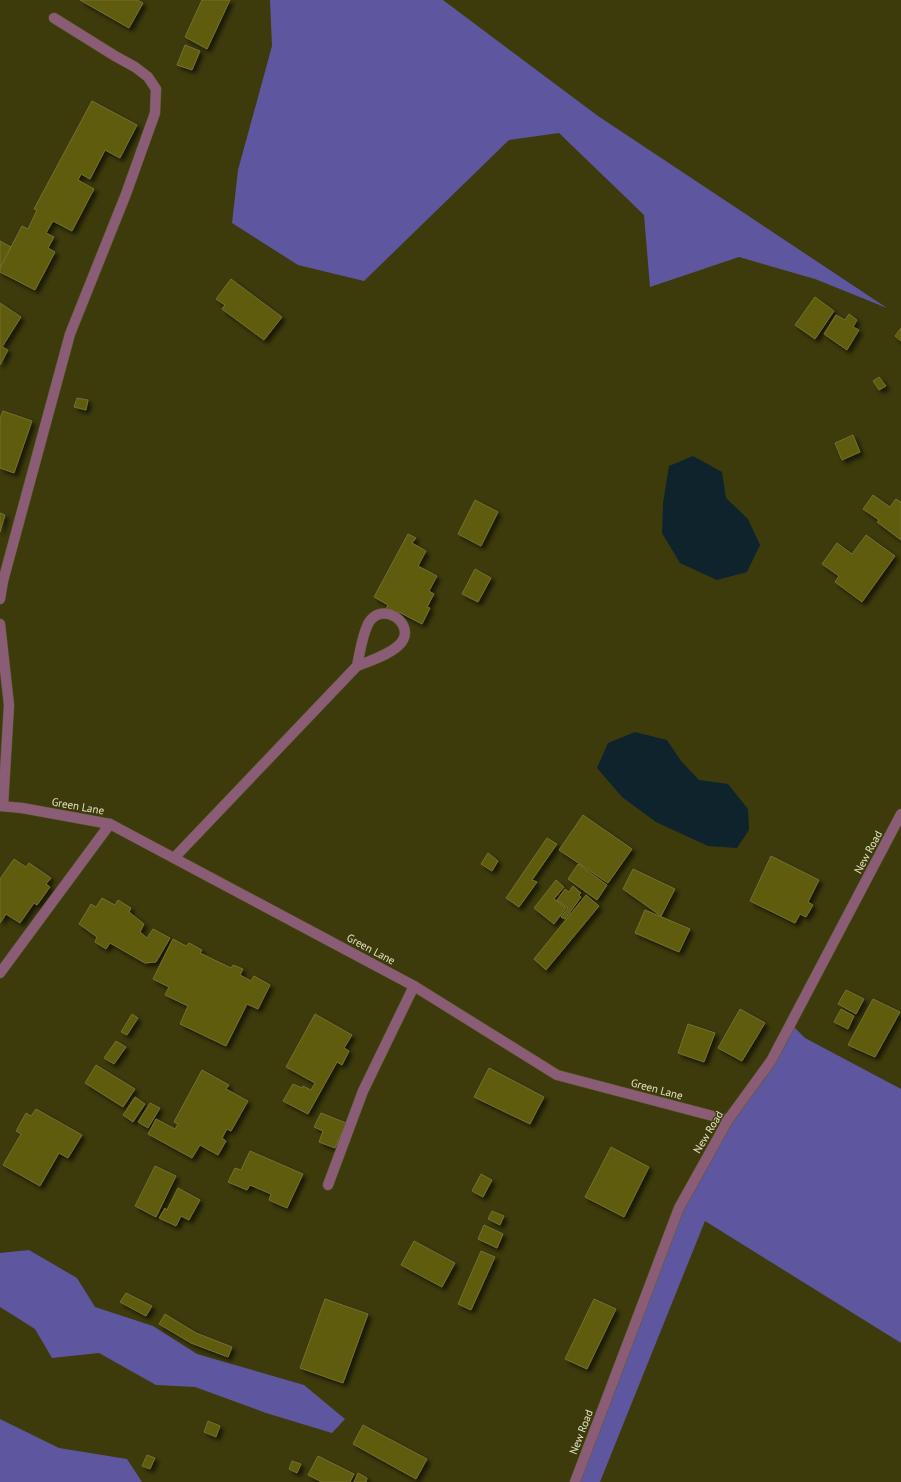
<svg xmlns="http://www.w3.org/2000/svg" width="901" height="1482" viewBox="0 0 901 1482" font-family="'PT Sans',sans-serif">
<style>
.green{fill:#5e569e}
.water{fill:#0e232c}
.building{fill:#605c0a;stroke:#737035;filter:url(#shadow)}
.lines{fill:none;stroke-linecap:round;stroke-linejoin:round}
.minor-casing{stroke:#5b592d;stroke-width:11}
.minor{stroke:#8b5c75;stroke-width:10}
.labels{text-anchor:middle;stroke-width:3;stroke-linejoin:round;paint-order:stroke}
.street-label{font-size:11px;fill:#e4e4c5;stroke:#3d3b0c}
</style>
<defs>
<filter id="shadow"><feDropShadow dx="3.5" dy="3.5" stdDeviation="2" flood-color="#0009"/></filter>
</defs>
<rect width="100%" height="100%" fill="#3d3b0c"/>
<!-- green -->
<g class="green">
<path d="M270,0H443L598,116L887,308L815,279L739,257L650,287L644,215L559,133L509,140L364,281L298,265L232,223L238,170L272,46Z"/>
<path d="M791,1024L805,1038L901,1089V1343L705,1221L600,1482H575L679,1208Z"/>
<path d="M29,1250L77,1278L95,1307L153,1326L197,1354L304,1385L345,1419L332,1433L266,1413L195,1387L156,1385L99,1353L52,1358L35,1329L0,1307V1253Z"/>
<path d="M0,1419L59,1448L127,1459L142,1482H0Z"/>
</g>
<!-- water -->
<g class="water">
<path d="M693,456L722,472L726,498L748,519L760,545L747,572L717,580L680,563L662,533L663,503L669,466Z"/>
<path d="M635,732L667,740L681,761L699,780L728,784L748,809L749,830L737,848L708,846L656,822L622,797L597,768L608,743Z"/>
</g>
<!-- building -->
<g class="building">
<path d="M80,0H137L143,3L129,28Z"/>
<path d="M202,0H230L207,49L185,37Z"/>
<path d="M185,45L200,51L192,70L177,65Z"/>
<path d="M92,101L137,125L120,158L105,150L90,179L81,174L78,180L94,189L72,231L53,221L46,233L54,237L48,248L55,252L35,290L0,272V268L22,226L28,229L37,210L34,209Z"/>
<path d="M0,241L11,247L0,268Z"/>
<path d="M231,279L282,317L264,340L222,309L225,305L216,299Z"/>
<path d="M815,297L834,311L815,339L795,325Z"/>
<path d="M0,303L21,317L2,347L8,350L0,365Z"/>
<path d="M849,314L857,320L853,327L859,330L847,350L824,334L836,315L845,320Z"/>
<path d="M901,328V341L895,336Z"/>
<path d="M879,377L886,386L879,390L873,381Z"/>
<path d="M77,398L88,400L86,410L74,407Z"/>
<path d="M3,411L32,421L14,473L0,468V418Z"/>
<path d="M853,435L860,452L842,460L835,443Z"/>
<path d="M873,495L890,507L896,499L901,502V540L877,522L879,520L863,509Z"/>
<path d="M475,500L498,512L481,546L458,534Z"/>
<path d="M0,513L5,515L0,532Z"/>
<path d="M408,534L416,538L412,543L426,551L418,566L437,576L429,591L434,594L427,607L430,608L422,624L399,612L397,615L386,609L388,605L374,597Z"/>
<path d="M866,535L895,556L862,602L835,582L839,576L822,564L837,543L852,554Z"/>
<path d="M475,569L491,578L478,602L462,594Z"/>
<path d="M583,815L632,849L608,883L559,850Z"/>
<path d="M547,838L557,844L532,880L537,882L519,907L506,898Z"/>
<path d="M488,853L498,861L492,871L481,864Z"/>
<path d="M771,856L819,880L808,902L813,905L806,917L800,914L795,923L750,901Z"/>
<path d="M14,859L26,867L29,863L51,878L46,884L50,887L37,905L34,903L20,923L6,914L0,923V879Z"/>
<path d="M578,864L607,885L597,900L568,879Z"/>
<path d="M633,869L675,889L661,916L623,889Z"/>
<path d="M556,880L564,887L554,899L566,908L554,924L534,908Z"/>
<path d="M573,886L581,893L579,895L581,897L565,919L561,917L568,908L557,900L565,889L569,892Z"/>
<path d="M586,895L599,906L546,970L534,959Z"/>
<path d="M102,898L115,905L118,900L131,908L129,912L144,924L140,932L147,938L153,929L170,938L156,962L145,963L110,943L106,949L95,942L97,937L79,924L91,904L96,907Z"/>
<path d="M645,910L690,929L679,952L635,933Z"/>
<path d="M173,939L186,946L189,943L202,950L200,953L231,968L233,965L243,969L240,975L251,981L254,976L270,985L258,1009L247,1004L226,1046L180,1024L188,1006L165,995L169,987L153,979Z"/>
<path d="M846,990L864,999L856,1014L838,1004Z"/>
<path d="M873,999L900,1012L875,1057L848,1045Z"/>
<path d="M740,1009L765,1023L742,1061L718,1048Z"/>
<path d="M841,1009L854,1016L848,1029L834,1022Z"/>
<path d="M132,1014L138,1018L127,1035L121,1032Z"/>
<path d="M315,1014L352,1035L344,1048L349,1051L342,1065L337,1062L308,1114L283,1101L293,1084L302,1088L303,1086L311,1090L315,1083L286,1067Z"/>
<path d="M688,1024L715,1033L704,1062L678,1053Z"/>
<path d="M116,1041L126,1047L114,1064L104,1058Z"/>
<path d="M96,1065L135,1089L123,1107L85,1083Z"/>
<path d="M489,1068L544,1097L530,1124L474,1097Z"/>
<path d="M202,1070L229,1085L226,1089L248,1101L231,1131L227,1129L222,1138L226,1141L218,1155L200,1145L192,1158L148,1134L156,1119L175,1129L178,1124L174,1122Z"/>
<path d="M135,1097L145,1104L133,1122L123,1115Z"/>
<path d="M150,1103L160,1108L148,1128L138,1122Z"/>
<path d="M36,1109L82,1135L68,1158L59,1153L40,1186L3,1165L21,1134L16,1131L26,1113L31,1116Z"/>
<path d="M321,1113L346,1123L335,1148L319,1142L323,1131L314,1127Z"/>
<path d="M611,1147L649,1167L624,1217L585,1197Z"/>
<path d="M250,1151L303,1174L287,1208L269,1200L271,1194L250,1185L247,1190L228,1182L235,1168L241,1170Z"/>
<path d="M155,1166L176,1176L156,1217L135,1206Z"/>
<path d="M481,1174L492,1180L483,1197L472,1191Z"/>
<path d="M178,1188L200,1200L189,1220L181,1216L176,1226L159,1218L165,1208L167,1210Z"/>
<path d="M492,1211L504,1216L500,1225L488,1219Z"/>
<path d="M484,1225L503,1234L497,1248L478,1239Z"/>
<path d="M414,1241L455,1263L442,1287L401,1265Z"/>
<path d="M481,1251L495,1257L471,1310L458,1304Z"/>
<path d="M126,1293L152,1306L146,1316L120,1302Z"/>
<path d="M325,1299L368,1314L343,1383L300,1368Z"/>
<path d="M594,1299L616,1309L587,1369L565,1359Z"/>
<path d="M165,1314L196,1333L232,1347L228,1357L191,1343L159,1324Z"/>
<path d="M208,1421L220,1426L216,1437L204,1432Z"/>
<path d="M363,1425L427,1459L416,1479L353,1444Z"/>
<path d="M147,1455L155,1458L150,1469L142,1466Z"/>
<path d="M318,1456L354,1474L350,1482H322L308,1475Z"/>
<path d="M292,1461L301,1464L297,1473L289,1469Z"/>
<path d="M358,1473L367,1478L366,1482H354Z"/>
</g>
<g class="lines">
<defs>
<g id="minor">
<path d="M0,599L3,581L70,334L126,194L155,113L156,89L148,77L135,67L115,56L54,18"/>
<path d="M0,624L9,705L3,806"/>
<path d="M0,806L22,808L110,824L414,986L557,1075L728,1120"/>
<path d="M174,858L357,666C360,652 362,636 368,624C381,600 413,622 403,640C397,652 370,661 357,666"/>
<path d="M0,973L110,824"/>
<path d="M328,1185L363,1091L414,986"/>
<path d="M575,1482L679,1208L728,1120L771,1061L901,814"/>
</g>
</defs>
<!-- minor casing -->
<use href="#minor" class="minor-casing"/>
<!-- minor -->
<use href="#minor" class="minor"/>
</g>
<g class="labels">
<!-- street labels -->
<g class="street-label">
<text transform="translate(78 806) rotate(10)" y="4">Green Lane</text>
<text transform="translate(868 852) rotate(-62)" y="4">New Road</text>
<text transform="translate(371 949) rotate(28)" y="4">Green Lane</text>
<text transform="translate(657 1089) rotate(15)" y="4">Green Lane</text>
<text transform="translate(708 1132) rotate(-59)" y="4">New Road</text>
<text transform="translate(581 1432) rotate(-69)" y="4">New Road</text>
</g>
</g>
</svg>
